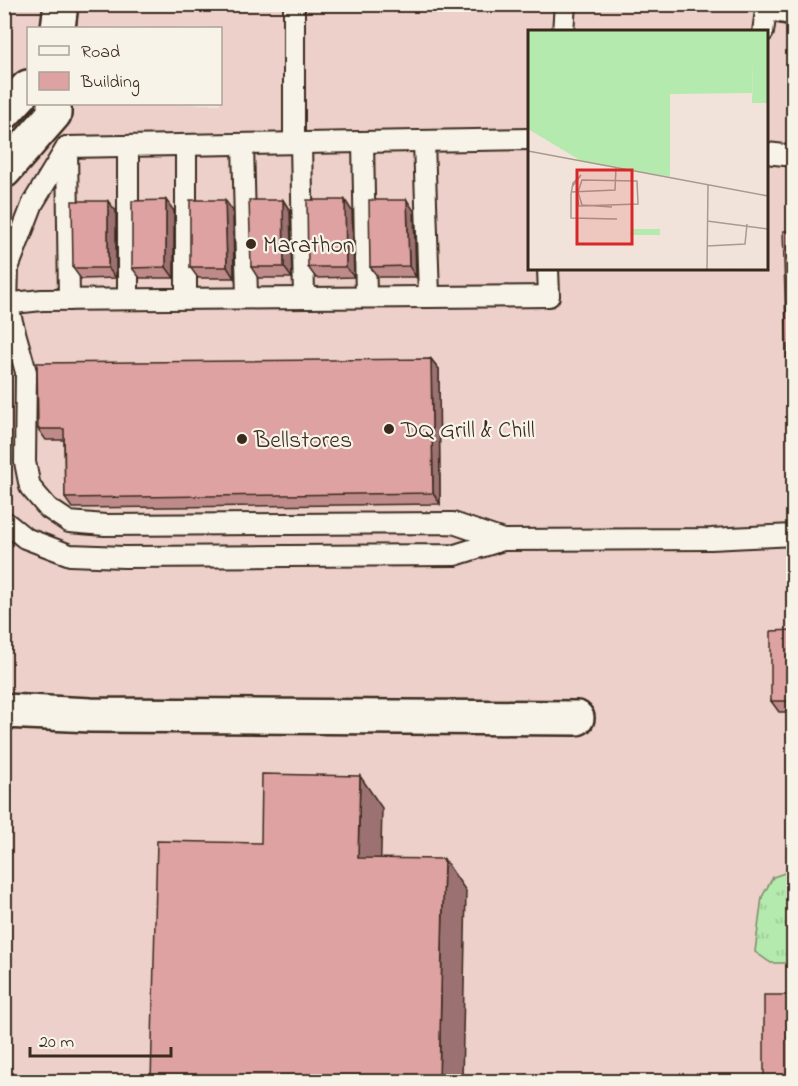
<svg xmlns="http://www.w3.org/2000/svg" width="798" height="1086" viewBox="0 0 798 1086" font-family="'Indie Flower',sans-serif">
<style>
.built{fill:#ecd0c9;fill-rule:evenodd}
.grass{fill:url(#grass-tufts);stroke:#788a66;stroke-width:1.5}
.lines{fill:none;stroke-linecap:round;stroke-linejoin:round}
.service-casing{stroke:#3b2a1e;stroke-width:24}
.minor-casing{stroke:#3b2a1e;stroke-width:38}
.trunk-casing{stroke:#3b2a1e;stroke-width:38}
.service{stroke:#f7f3e8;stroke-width:20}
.minor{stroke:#f7f3e8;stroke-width:33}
.trunk{stroke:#f7f3e8;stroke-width:33}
.wall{fill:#be8b8a;stroke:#3b2a1e;stroke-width:1.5}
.shaded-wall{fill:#9b7171;stroke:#3b2a1e;stroke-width:1.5}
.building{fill:#dda2a1;stroke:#3b2a1e;stroke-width:1.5}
.poi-dot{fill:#3b2a1e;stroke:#f7f3e8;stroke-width:2}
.labels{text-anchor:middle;stroke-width:4.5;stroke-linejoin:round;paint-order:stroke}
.poi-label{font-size:24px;fill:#3b2a1e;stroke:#f7f3e8;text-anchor:start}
.inset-road{fill:none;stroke:#a9998f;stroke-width:1.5}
.view{fill:#d62828;fill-opacity:0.15;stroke:#d62828;stroke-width:3}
.inset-edge{fill:none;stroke:#3b2a1e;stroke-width:3}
</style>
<defs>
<pattern id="grass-tufts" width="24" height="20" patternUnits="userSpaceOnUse" patternTransform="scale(1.5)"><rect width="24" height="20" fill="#b4eaad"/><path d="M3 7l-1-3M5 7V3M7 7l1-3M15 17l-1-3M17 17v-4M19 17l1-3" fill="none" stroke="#9cc994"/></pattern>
</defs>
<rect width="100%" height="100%" fill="#f2e3da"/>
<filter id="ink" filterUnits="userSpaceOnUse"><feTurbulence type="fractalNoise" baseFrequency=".0167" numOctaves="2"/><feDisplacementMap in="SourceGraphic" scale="12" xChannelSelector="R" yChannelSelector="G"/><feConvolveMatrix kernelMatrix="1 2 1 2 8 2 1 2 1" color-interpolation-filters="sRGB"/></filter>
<g filter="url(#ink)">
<!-- built -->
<path class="built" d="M773,4L793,8V1081L5,1082V5ZM28,28H220V104H28ZM530,32H766V268H530Z"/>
<!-- grass -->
<path class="grass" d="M793,870V963H771L755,952L762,897L773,877Z"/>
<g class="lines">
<defs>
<g id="service">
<path d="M294,4V143"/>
<path d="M563,32L565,4"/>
<path d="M763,32L767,4"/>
<path d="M424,141L429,296"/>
<path d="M301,143L304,297"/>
<path d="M363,143L366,297"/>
<path d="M243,144L247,297"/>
<path d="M186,145V298"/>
<path d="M128,146V299"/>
<path d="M67,147L530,139"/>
<path d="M67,147L69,300"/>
<path d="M766,153L794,156"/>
<path d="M4,304L42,300L549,296L548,268"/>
<path d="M7,304L26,372L25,462L30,487L48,508L69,522L105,525L453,523L503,540"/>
<path d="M5,315L7,304L8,268L33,203L67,147"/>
<path d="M4,521L25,538L70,555L124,557L455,555L503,540L711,539L794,535"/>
</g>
<g id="minor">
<path d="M58,28L61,4"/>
<path d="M4,113L28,87"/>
<path d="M4,171L54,114V104"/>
<path d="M4,711L91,715L577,718"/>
</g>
<path id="trunk" d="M773,4L794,8"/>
</defs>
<!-- service casing -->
<use href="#service" class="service-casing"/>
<!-- minor casing -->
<use href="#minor" class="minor-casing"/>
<!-- trunk casing -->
<use href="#trunk" class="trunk-casing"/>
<!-- service -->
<use href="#service" class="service"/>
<!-- minor -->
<use href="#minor" class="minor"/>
<!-- trunk -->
<use href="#trunk" class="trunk"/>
</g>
<!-- wall -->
<g class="wall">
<path d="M283,200L290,211L292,278H258L251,267Z"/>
<path d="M116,211V278L81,279L73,268Z"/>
<path d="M174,211V278H140L132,268Z"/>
<path d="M233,211L234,278H198L190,267Z"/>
<path d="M352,211L354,277L316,278L308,267Z"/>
<path d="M414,211L416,277H378L370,267Z"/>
<path d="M794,231V367L787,357Z"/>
<path d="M431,359L439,369L440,504L72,508L65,498L64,440H46L38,429Z"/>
<path d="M794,630V712H779L771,701Z"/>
</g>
<!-- shaded-wall -->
<g class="shaded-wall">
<path d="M166,200L174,211V278L166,267Z"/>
<path d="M225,200L233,211L234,278L227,267Z"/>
<path d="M283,200L290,211L292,278L284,267Z"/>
<path d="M345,200L352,211L354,277L346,267Z"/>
<path d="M407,200L414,211L416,277L409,266Z"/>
<path d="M108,201L116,211V278L108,268Z"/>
<path d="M431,359L439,369L440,504L433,493Z"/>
<path d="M360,776L382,808L380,889L358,858Z"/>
<path d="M444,859L466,891L462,1082H439Z"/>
</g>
<!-- building -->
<g class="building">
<path d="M166,200V267L132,268V201Z"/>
<path d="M190,200H225L227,267H190Z"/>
<path d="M249,200H283L284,267H251Z"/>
<path d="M307,200H345L346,267H308Z"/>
<path d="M369,200H407L409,266L370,267Z"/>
<path d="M72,201H108V268H73Z"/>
<path d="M783,231H794V357H787Z"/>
<path d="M431,359L433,493L65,498L64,429H38L37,363Z"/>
<path d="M794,630V701H771V631Z"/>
<path d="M262,774L360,776L358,858L444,859L439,1082H151L157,841L261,843Z"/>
<rect x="764" y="995" width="30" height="87"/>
</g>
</g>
<!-- markers -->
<g class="poi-dot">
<circle cx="251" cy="244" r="6"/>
<circle cx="389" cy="429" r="6"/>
<circle cx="242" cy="439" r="6"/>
</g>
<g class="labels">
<!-- poi labels -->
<g class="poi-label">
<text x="263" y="252">Marathon</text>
<text x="401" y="437">DQ Grill &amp; Chill</text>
<text x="254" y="447">Bellstores</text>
</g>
</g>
<!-- overview -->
<g transform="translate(528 30)">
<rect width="240" height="240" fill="#f2e3da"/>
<path d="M225,33H240V73H224ZM103,199H132V205H102Z" fill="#b4eaad"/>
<path d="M0,0H240V33H225L224,63L142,64V147L55,132L0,99Z" fill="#b4eaad"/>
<path class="inset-road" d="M0,121L240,166M54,150L109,151L110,174L51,176L49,165ZM44,157L53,145L45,153L43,164V188L89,189M43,162L87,160L88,138M50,162L54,175L84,177M179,191L240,199M179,216L217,214L219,194M179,240L180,155"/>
<path class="view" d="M49,140H104V214H49Z"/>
<rect width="240" height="240" class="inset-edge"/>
</g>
<!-- margin -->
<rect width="798" height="1086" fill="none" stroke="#f7f3e8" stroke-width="24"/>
<rect x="12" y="12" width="774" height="1062" fill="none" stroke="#3b2a1e" stroke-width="2" filter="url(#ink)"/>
<!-- legend -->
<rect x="27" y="27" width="195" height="78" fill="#f7f3e8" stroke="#aca397" stroke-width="1.5"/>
<rect x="39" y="46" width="30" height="9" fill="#f7f3e8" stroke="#aca397" stroke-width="1.5"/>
<text x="81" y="57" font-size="18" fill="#3b2a1e">Road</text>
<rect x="39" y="72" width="30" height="18" fill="#dda2a1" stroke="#aca397" stroke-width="1.5"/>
<text x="81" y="87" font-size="18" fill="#3b2a1e">Building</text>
<!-- scale -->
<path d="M30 1047v9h141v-9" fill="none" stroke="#3b2a1e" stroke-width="3"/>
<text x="39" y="1047" font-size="18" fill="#3b2a1e" stroke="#f7f3e8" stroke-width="4.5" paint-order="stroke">20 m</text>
</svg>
